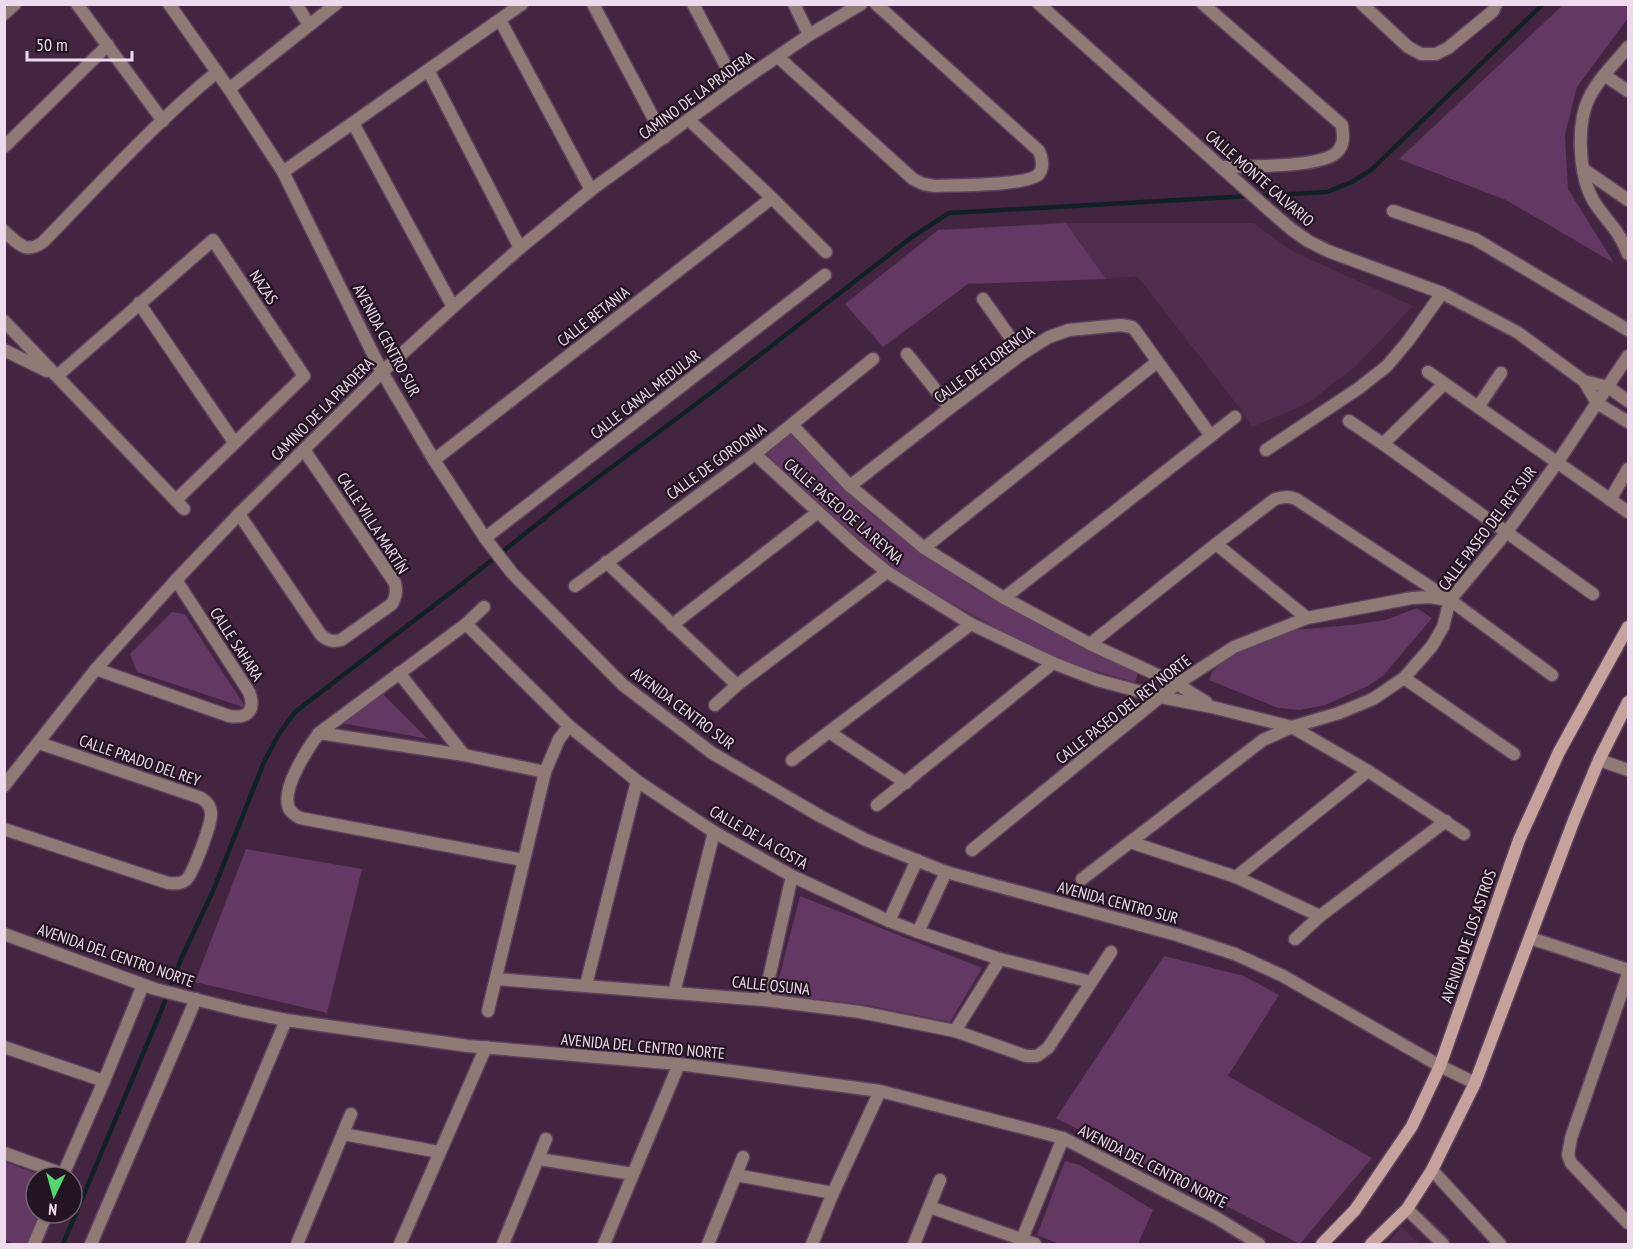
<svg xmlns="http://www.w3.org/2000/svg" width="1633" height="1249" viewBox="0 0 1633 1249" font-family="'PT Sans Narrow',sans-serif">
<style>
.built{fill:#502d4f}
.green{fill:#633862}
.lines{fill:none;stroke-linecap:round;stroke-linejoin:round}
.stream{stroke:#0f2124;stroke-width:4.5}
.minor-casing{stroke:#5e425d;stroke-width:15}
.secondary-casing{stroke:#5e425d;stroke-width:15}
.minor{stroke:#907a76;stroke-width:12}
.secondary{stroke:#c6a29d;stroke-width:12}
.labels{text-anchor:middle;stroke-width:4.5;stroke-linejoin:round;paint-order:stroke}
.street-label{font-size:16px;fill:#eedaed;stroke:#221421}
</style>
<rect width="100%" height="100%" fill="#432542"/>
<!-- built -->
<g class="built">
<path d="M1066,223H1253L1294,252L1413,306L1356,366L1308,403L1252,427L1242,411L1137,276L1106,279Z"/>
<path d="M1401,1226L1419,1244H1388Z"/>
</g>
<!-- green -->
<g class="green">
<path d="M1563,5H1628V18L1577,87L1565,135L1568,189L1614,263L1506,200L1399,159Z"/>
<path d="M1066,223L1106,279L968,284L883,347L845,304L938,230Z"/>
<path d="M790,431L834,478L873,516L919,551L973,588L1087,650L1139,670L1135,682L1088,669L1040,652L969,613L896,570L823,512L764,451Z"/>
<path d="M1417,608L1432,618L1383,676L1368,686L1325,705L1300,710L1278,708L1209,680L1212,672L1227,658L1293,630L1351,625L1385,620Z"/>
<path d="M172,612L185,614L246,708L137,672L130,654Z"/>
<path d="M381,692L428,739L342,723Z"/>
<path d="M246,849L362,869L327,1013L195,982Z"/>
<path d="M800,896L982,968L950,1022L866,1005L775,994Z"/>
<path d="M1164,956L1244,976L1279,995L1228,1076L1372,1158L1300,1244L1056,1118Z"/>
<path d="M1065,1161L1080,1165L1153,1210L1138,1244H1059L1037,1235Z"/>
<path d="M5,1162L46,1177H36V1213H39L27,1244H16L5,1240Z"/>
</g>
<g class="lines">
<!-- stream -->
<g class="stream">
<path d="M1258,196L1327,192L1352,182L1371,170L1543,4"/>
<path d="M63,1244L161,1011L181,959L213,891L264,762L279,734L295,712L467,580L561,505L712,392L912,237L949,213L1249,196"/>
</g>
<defs>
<g id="minor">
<path d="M77,4L163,121"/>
<path d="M169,4L229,89L283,172L382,372L434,460L485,538L512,573L623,685L712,753L820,816L866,840L946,872L1177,935L1235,954L1283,976L1440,1066L1475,1083"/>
<path d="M296,4L309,25"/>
<path d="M593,4L664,138"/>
<path d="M693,4L736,85"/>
<path d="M794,4L809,35"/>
<path d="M1039,4L1269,210L1291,229L1308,241L1328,251L1442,293L1517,332L1584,381L1608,387L1628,401"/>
<path d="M1203,4L1342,125C1343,135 1345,144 1337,152C1322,168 1245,166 1221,167"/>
<path d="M1362,4L1408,47L1421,54H1436L1448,48L1493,11L1496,4"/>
<path d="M4,14L15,4"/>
<path d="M500,20L591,190"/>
<path d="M1628,47C1615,63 1598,79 1589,98C1576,124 1579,175 1593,200C1600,212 1610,222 1618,234C1622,240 1625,247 1628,254"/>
<path d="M778,57L913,179L923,184L935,186C954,185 1028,186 1039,174C1044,167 1042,158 1039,151L876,4"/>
<path d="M428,70L520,248"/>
<path d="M1604,75L1628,91"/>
<path d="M229,89L336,4"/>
<path d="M689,120L772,198L826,252"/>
<path d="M353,123L453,307"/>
<path d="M4,147L108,45"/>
<path d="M1583,169L1628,200"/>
<path d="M283,172L522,4"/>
<path d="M1393,211L1475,239L1628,330"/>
<path d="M4,231C18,243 25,255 43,242C100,184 154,123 217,72"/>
<path d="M983,299L1022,354"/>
<path d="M139,303L234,442"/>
<path d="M4,321L184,509"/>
<path d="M4,350L47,371"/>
<path d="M907,354L950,408"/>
<path d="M1428,372L1628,512"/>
<path d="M57,376L213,240L304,376L176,500"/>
<path d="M1584,381L1597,403L1628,422"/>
<path d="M1478,407L1501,373"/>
<path d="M1349,421L1383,444L1593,594"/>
<path d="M792,425L850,486L924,548L1004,598L1090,644L1177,684L1206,702"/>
<path d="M1383,444L1444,384"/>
<path d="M1266,450L1359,388L1387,366L1408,341L1442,293"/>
<path d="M755,454L855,546L887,572L971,624L1053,663L1097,680L1160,697L1212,707L1292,727L1368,771L1464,834"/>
<path d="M434,460L772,198"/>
<path d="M850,486L950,408L1022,354L1049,337L1069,330L1121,325L1132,327L1135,330L1211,436"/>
<path d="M1610,500L1628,469"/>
<path d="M239,514L321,635C328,641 332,642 341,640L392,604C396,596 397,592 395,583L304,450"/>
<path d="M485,538L825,275"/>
<path d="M1216,544L1307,618"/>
<path d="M924,548L1157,362"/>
<path d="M606,562L737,685"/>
<path d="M575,586L755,454L873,359"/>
<path d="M1004,598L1235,417"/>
<path d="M484,607L466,624L319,733C308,748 283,786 288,805C289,812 295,815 300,818L523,860"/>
<path d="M466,624L569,726L637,781L714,832L792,876L889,921L918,932L1000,959L1091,982"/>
<path d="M672,625L818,512"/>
<path d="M1090,644L1216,544L1275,499C1283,497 1288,496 1296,499L1450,600L1552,675"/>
<path d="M96,669L229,716C248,719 256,710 249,692L176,580"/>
<path d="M399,673L464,755"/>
<path d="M1404,678L1514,754"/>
<path d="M715,705L737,685L887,572"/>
<path d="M829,732L906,783"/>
<path d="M319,733L464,755L545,772"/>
<path d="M792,760L971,624"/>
<path d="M1599,760L1628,770"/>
<path d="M4,786L96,669L176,580L239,514L382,372L453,307L520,248L591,190L736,85L809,35L861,4"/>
<path d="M877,805L1053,663"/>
<path d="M4,829L168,883C174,883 180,885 186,880C193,874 212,823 211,813C210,805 207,802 201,798L39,743"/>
<path d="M1130,842L1236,877L1320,916"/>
<path d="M972,850L1160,697L1177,684L1234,647L1307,618L1412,598L1431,597L1446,600"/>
<path d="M1236,877L1368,771"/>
<path d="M1082,879L1263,740L1292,727L1339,713L1373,699L1404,678L1432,646L1443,627L1450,600L1506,533L1557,463L1628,356"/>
<path d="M889,921L917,860"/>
<path d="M918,932L946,872"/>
<path d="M4,934L155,989L242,1011L286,1020L468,1046L679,1064L880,1091L1063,1138L1215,1217L1259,1244"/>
<path d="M1530,938L1628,970"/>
<path d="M1295,939L1320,916L1446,821"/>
<path d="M1628,974L1571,1138L1568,1155L1571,1163L1628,1223"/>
<path d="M496,979L764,1000L860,1012L955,1031L1026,1056H1037L1048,1048L1111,952"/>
<path d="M586,985L637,781"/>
<path d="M674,993L714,832"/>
<path d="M764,1000L792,876"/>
<path d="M488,1011L545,772L559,739L569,726"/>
<path d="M955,1031L1000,959"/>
<path d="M4,1047L104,1081"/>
<path d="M343,1134L439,1152"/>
<path d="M4,1153L63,1174"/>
<path d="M539,1159L633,1174"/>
<path d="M1432,1170L1500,1244"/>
<path d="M736,1175L833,1193"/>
<path d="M62,1177L104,1081L143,985"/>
<path d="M930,1207L1035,1244"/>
<path d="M1407,1209L1443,1244"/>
<path d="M34,1244L47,1213"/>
<path d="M91,1244L196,999"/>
<path d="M192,1244L286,1020"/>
<path d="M297,1244L351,1114"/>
<path d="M400,1244L486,1047"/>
<path d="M503,1244L546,1139"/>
<path d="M604,1244L679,1064"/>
<path d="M708,1244L743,1157"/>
<path d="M812,1244L833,1193L880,1091"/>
<path d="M914,1244L940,1180"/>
<path d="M1020,1244L1063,1138"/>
</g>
<g id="secondary">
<path d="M1322,1244L1355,1210L1412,1126L1440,1066L1519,840L1559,752L1628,627"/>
<path d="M1371,1244L1407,1209L1432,1170L1475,1083L1574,820L1599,760L1628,702"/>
</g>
</defs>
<!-- minor casing -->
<use href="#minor" class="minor-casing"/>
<!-- secondary casing -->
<use href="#secondary" class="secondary-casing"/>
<!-- minor -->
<use href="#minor" class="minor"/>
<!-- secondary -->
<use href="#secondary" class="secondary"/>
</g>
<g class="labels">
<!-- street labels -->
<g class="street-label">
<text transform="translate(696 95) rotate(-36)" y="6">CAMINO DE LA PRADERA</text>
<text transform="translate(1260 178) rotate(41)" y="6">CALLE MONTE CALVARIO</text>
<text transform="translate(264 287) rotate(56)" y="6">NAZAS</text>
<text transform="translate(593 316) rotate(-38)" y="6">CALLE BETANIA</text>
<text transform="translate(387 340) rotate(62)" y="6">AVENIDA CENTRO SUR</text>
<text transform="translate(984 364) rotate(-36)" y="6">CALLE DE FLORENCIA</text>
<text transform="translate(645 394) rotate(-38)" y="6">CALLE CANAL MEDULAR</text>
<text transform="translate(322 409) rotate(-45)" y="6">CAMINO DE LA PRADERA</text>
<text transform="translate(716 461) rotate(-36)" y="6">CALLE DE GORDONIA</text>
<text transform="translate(844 511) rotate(41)" y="6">CALLE PASEO DE LA REYNA</text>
<text transform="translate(373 523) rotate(57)" y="6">CALLE VILLA MARTÍN</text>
<text transform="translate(1487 528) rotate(-53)" y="6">CALLE PASEO DEL REY SUR</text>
<text transform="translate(237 644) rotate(57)" y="6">CALLE SAHARA</text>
<text transform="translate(683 708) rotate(37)" y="6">AVENIDA CENTRO SUR</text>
<text transform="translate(1123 709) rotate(-38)" y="6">CALLE PASEO DEL REY NORTE</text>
<text transform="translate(140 760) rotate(19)" y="6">CALLE PRADO DEL REY</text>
<text transform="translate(759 837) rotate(30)" y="6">CALLE DE LA COSTA</text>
<text transform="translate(1118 902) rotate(15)" y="6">AVENIDA CENTRO SUR</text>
<text transform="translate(1468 936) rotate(-71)" y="6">AVENIDA DE LOS ASTROS</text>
<text transform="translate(116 955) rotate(19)" y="6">AVENIDA DEL CENTRO NORTE</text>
<text transform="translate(771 985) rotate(6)" y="6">CALLE OSUNA</text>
<text transform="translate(643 1046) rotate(5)" y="6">AVENIDA DEL CENTRO NORTE</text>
<text transform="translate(1153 1166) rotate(27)" y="6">AVENIDA DEL CENTRO NORTE</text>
</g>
</g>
<!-- border -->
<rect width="1633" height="1249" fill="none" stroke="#eedaed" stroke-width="12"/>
<!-- north arrow -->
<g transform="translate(54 1195) rotate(185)"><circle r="28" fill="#221421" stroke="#746373" stroke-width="1.5"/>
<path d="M0-4.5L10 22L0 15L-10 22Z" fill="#55d671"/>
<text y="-9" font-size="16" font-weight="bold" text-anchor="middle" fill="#eedaed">N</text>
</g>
<!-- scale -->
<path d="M27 51v9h105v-9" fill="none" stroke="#eedaed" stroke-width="3"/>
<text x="36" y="51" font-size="18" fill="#eedaed" stroke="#221421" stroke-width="4.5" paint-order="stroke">50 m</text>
</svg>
